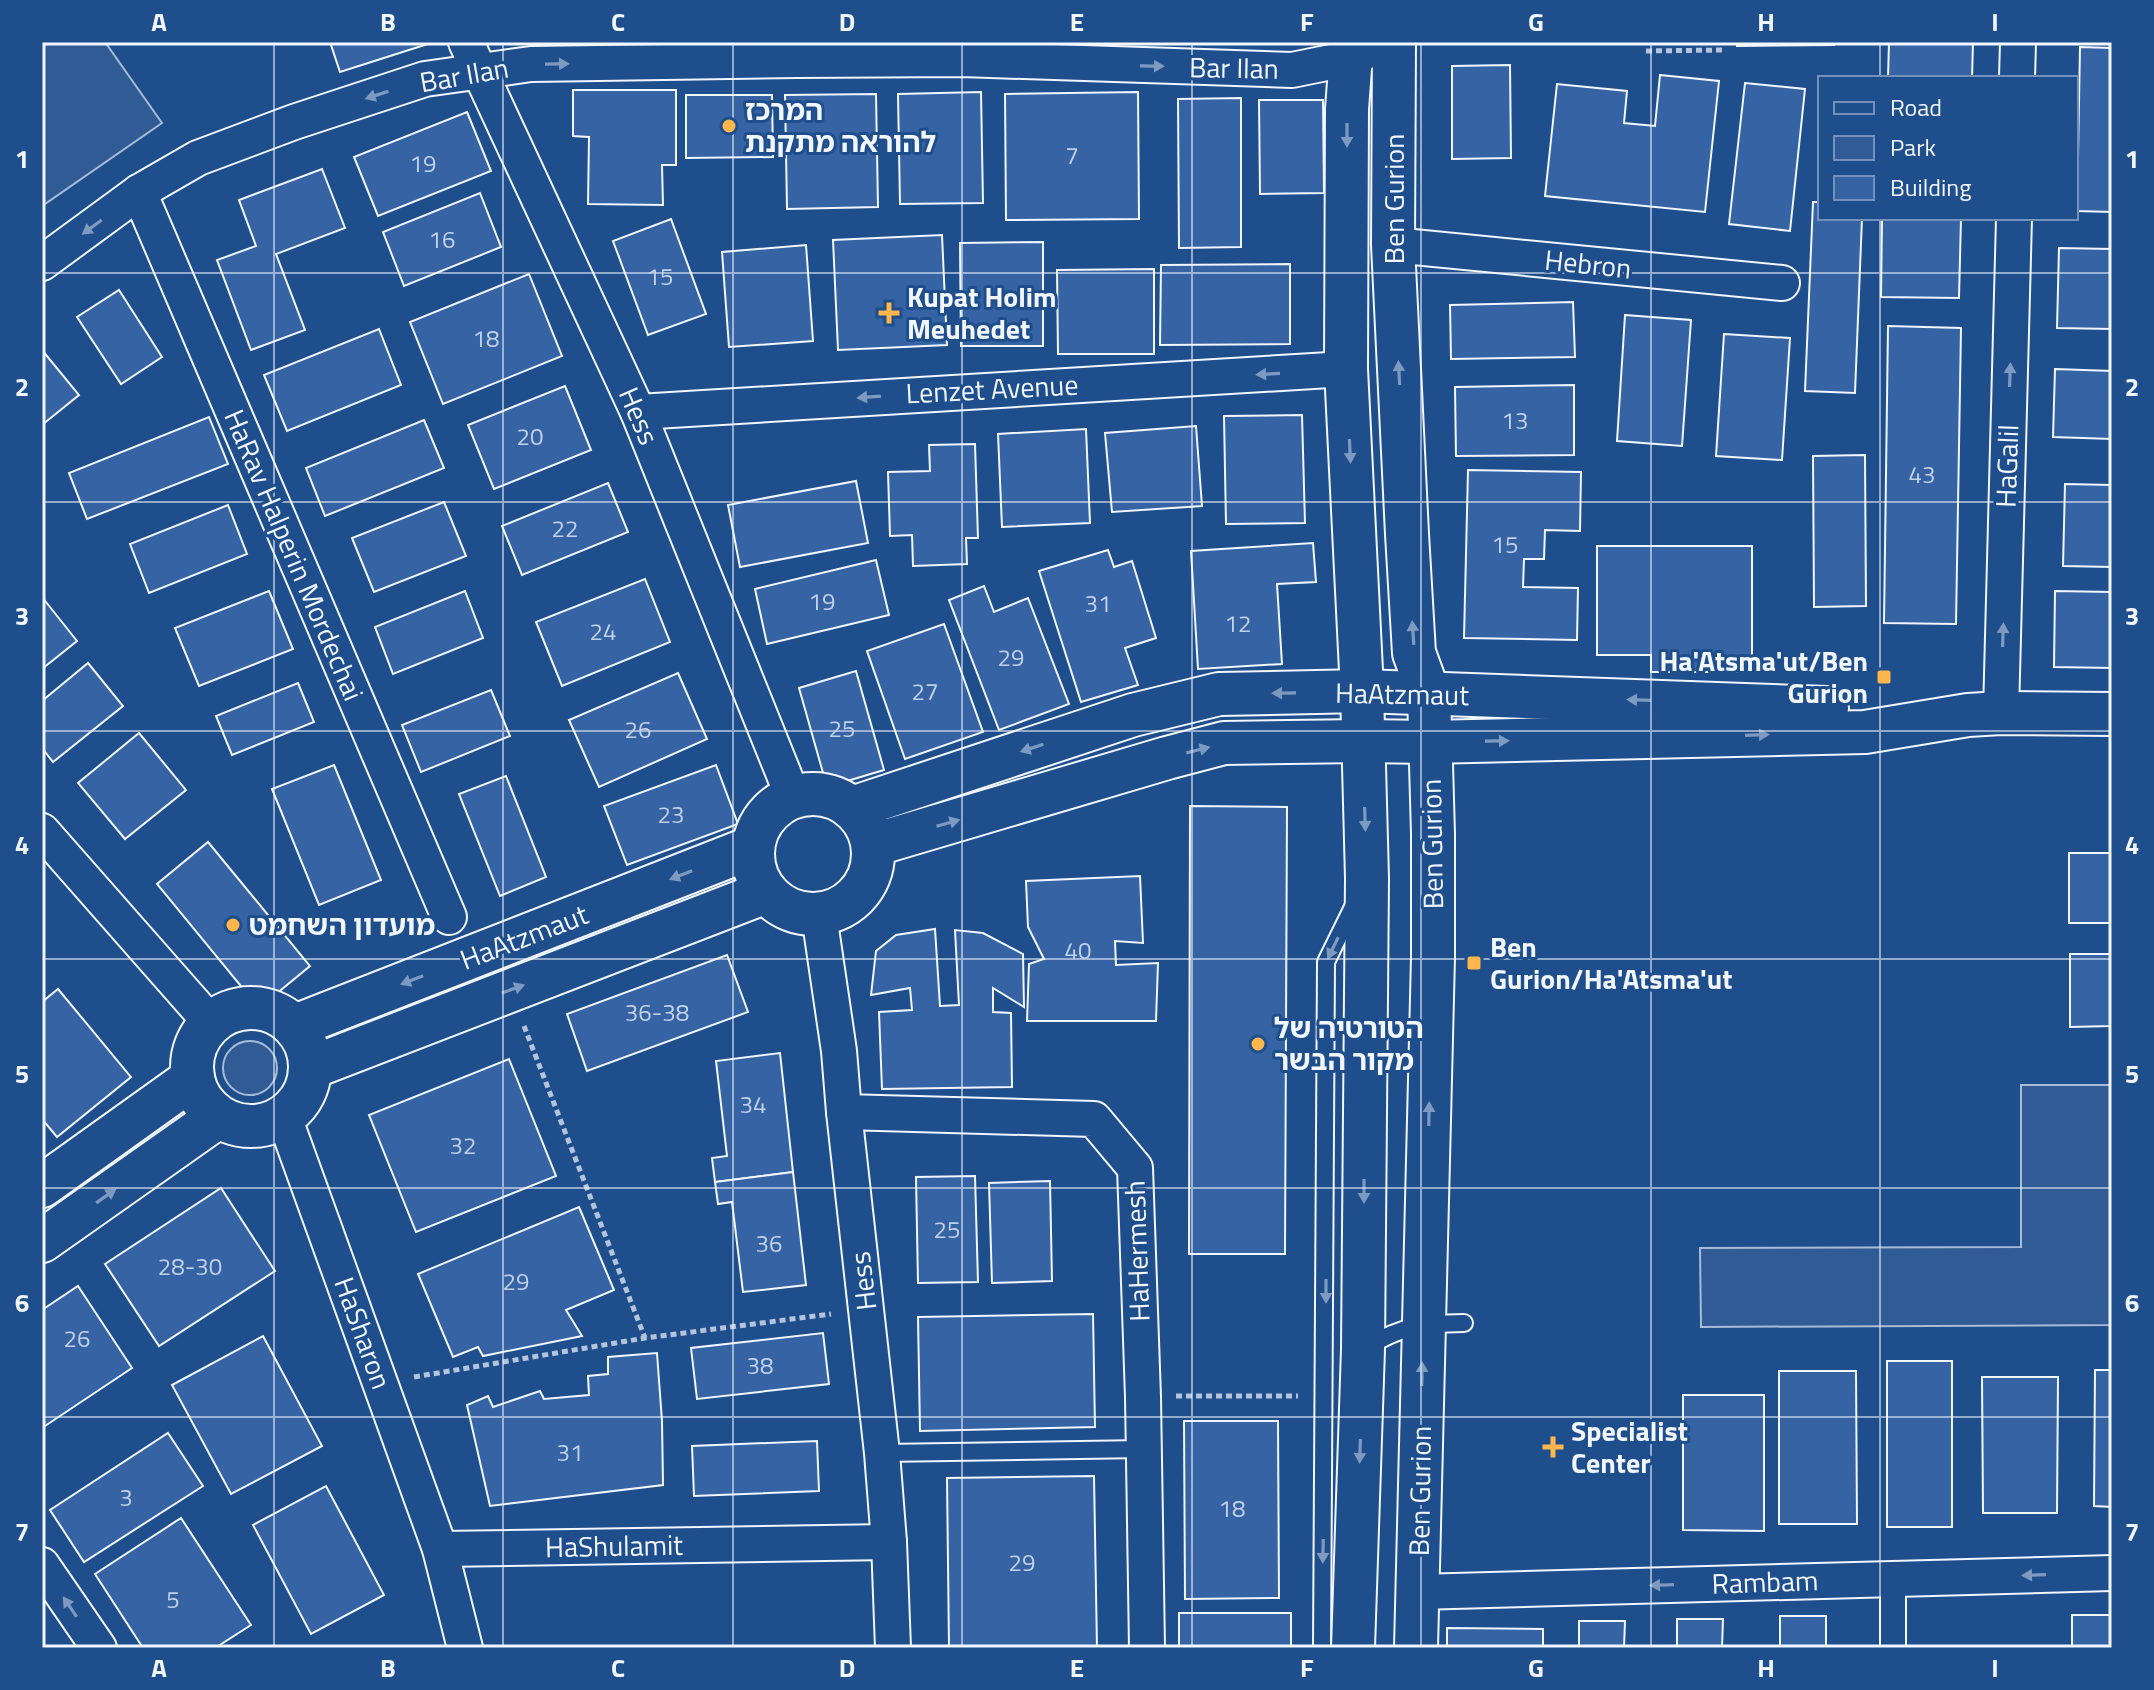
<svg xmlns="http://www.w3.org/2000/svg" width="2154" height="1690" viewBox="0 0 2154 1690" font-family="'Titillium Web','Noto Sans Hebrew',sans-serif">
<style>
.green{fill:#305b95;stroke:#a8bbd7;stroke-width:2}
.building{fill:#3563a3;stroke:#f2f6ff;stroke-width:2}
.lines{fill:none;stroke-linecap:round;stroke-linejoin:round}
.service-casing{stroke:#f2f6ff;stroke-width:20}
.pedestrian-casing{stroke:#f2f6ff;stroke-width:28}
.minor-casing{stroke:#f2f6ff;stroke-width:38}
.tertiary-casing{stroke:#f2f6ff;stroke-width:46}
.path{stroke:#b3c4dc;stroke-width:5;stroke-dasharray:6 4;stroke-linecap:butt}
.service{stroke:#1f4e8c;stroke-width:16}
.pedestrian{stroke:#1f4e8c;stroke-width:24}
.minor{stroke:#1f4e8c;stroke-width:34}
.tertiary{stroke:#1f4e8c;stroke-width:42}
.oneway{fill:#7e9ac0}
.grid{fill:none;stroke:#f2f6ff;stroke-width:2;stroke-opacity:0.55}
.poi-dot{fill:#ffb74d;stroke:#1f4e8c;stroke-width:3}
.labels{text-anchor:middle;stroke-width:6;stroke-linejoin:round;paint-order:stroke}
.number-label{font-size:24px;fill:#c3d1e8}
.street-label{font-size:28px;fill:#f2f6ff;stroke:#1f4e8c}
.poi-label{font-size:28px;font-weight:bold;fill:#f2f6ff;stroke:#1f4e8c;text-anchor:start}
.neatline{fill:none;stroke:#f2f6ff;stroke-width:3}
.grid-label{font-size:26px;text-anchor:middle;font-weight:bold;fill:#f2f6ff}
</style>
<rect width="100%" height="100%" fill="#1f4e8c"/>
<!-- green -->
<g class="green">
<path d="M42,42H105L162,123L42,206Z"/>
<circle cx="250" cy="1068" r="27"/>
<path d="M2021,1085H2112V1325L1701,1327L1700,1248L2021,1247Z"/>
</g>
<!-- building -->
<g class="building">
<path d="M330,42H434L340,72Z"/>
<path d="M1471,42H1617V43L1471,44Z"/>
<path d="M1737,42H1834V45L1737,46Z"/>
<path d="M1889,42H1973L1972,78H1888Z"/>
<path d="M2080,47L2112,48V212L2077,211Z"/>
<path d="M1510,65L1511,158L1452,159V66Z"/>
<path d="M1660,75L1719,81L1705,212L1545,196L1557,84L1627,91L1624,123L1655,126Z"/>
<path d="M1745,83L1805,89L1790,231L1729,224Z"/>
<path d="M573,90H676V165H662L663,205L588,204L589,137L573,136Z"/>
<path d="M981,92L983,203L900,204L898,94Z"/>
<path d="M1138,92L1139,219L1006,220L1005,94Z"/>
<path d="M876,94L878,207L787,209L785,95Z"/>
<path d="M686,95H772L773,157L686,158Z"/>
<path d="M1241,98V247L1179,248L1178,99Z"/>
<path d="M1259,100H1323L1324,193L1260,194Z"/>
<path d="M467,112L491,171L378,216L354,157Z"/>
<path d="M322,169L345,228L276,254L305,330L251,350L217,260L256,246L239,200Z"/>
<path d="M480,193L501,247L404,286L383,232Z"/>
<path d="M1813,202H1820V218H1862L1855,393L1805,391Z"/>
<path d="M1882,218H1961L1959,298L1881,297Z"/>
<path d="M671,219L706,314L648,335L613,241Z"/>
<path d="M942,235L947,345L838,350L833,240Z"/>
<path d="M1043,242V346H961L960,243Z"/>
<path d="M806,245L813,341L729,347L722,252Z"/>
<path d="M2059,248L2112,249V329L2057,328Z"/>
<path d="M1290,264V344L1160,345L1161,265Z"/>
<path d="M1154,269V354H1058L1057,270Z"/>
<path d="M529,274L562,356L443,404L410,322Z"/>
<path d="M119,290L162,357L121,384L77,317Z"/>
<path d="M1573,302L1575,357L1451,359L1450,305Z"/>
<path d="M1625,315L1691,320L1682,446L1617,441Z"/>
<path d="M1888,326L1961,328L1956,624L1884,623Z"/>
<path d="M379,329L401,385L287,431L264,375Z"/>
<path d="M1724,334L1790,338L1782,460L1716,456Z"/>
<path d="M42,350L79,395L42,425Z"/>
<path d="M2055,369L2112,371V439L2053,437Z"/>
<path d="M1574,385V455L1456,456L1455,387Z"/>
<path d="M565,386L591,450L494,489L468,425Z"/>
<path d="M1302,415L1305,523L1226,524L1224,416Z"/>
<path d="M209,417L228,464L87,519L69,473Z"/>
<path d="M424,420L444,468L325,516L306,468Z"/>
<path d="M1196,426L1202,506L1112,512L1105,433Z"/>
<path d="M1086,429L1090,523L1002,527L998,434Z"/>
<path d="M975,444L978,538H966L967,564L913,566L912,535L890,536L888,472L930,471L929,445Z"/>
<path d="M1865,455L1866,606L1814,607L1813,456Z"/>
<path d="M1468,470L1581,472L1580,531L1545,530L1544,559H1524L1523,587L1578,588L1577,640L1464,638Z"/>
<path d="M856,481L868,543L740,567L728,505Z"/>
<path d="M608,483L628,532L522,575L502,526Z"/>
<path d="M2065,484L2112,485V567L2063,566Z"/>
<path d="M444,502L466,556L374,592L352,538Z"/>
<path d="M228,505L247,554L149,593L130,544Z"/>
<path d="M1313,543L1316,582L1277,584L1282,664L1198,669L1191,551Z"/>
<path d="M1597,546H1752V672H1651V655H1597Z"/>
<path d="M1108,550L1114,567L1132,561L1156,638L1125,648L1138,685L1081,702L1039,571Z"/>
<path d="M876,560L889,615L767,644L755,589Z"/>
<path d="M645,579L670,642L562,686L536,622Z"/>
<path d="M984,586L994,612L1028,598L1069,704L999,730L949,600Z"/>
<path d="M269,591L293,649L199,686L175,628Z"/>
<path d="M465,591L483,638L393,674L375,627Z"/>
<path d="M2055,591L2112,592V668L2054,667Z"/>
<path d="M42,597L77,641L42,669Z"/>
<path d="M944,624L983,732L905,759L867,651Z"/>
<path d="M88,663L123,706L53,762L42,748V701Z"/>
<path d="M856,671L884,770L827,787L799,688Z"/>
<path d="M678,673L707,739L599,787L569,720Z"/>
<path d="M298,683L314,722L232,755L216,716Z"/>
<path d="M491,690L510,736L421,772L402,725Z"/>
<path d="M139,733L186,790L125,839L78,783Z"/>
<path d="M334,765L381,880L319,905L272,789Z"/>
<path d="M716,765L738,824L627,865L604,806Z"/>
<path d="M506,776L546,877L500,896L459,794Z"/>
<path d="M1190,806L1287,807L1285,1254H1189Z"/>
<path d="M208,842L310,966L259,1008L157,884Z"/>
<path d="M2069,853H2112V1026L2070,1027V954H2111V923H2069Z"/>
<path d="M1140,876L1143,943L1115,941L1116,965L1158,963L1156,1021H1027L1029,964L1044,959L1028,927L1026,881Z"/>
<path d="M935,929L940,1006L959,1005L955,930L983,933L1023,954L1024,1007L993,988V1012L1011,1013L1012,1087L882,1089L879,1012L912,1010L910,988L871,995L876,951L896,935Z"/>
<path d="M727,955L748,1012L587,1071L567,1014Z"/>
<path d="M58,989L131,1077L57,1137L42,1119V1002Z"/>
<path d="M780,1053L793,1172L715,1182L712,1158L727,1156L716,1061Z"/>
<path d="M509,1059L556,1176L416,1232L369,1115Z"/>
<path d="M793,1172L806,1285L743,1292L732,1202L718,1204L715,1182Z"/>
<path d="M975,1176L978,1282L918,1283L916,1177Z"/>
<path d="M1050,1181L1052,1281L992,1283L989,1183Z"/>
<path d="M221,1188L275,1271L159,1346L105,1264Z"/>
<path d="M579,1207L614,1290L566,1310L582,1336L483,1356L478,1347L453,1357L418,1274Z"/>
<path d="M78,1286L132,1368L42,1428V1310Z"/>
<path d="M1093,1314L1095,1427L920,1431L918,1317Z"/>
<path d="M823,1333L829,1384L697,1399L691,1348Z"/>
<path d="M263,1336L322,1446L231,1494L172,1385Z"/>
<path d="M657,1353L662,1421L663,1485L490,1506L467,1405L488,1396L493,1407L540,1391L544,1399L589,1395L588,1376L608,1374V1357Z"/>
<rect x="1887" y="1361" width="65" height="166"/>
<path d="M2095,1370H2112V1507L2094,1506Z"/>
<path d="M1779,1371H1856L1857,1524H1779Z"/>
<path d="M1982,1377H2058L2057,1513H1983Z"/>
<path d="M1683,1395H1764V1531L1683,1530Z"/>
<path d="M1184,1421H1278L1279,1598L1185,1599Z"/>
<path d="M168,1433L203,1486L84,1562L50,1510Z"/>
<path d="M817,1441L819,1491L694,1496L692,1446Z"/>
<path d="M1094,1476L1097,1648H949L947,1478Z"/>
<path d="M326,1486L384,1595L311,1634L253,1525Z"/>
<path d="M181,1518L251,1625L215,1648H143L95,1574Z"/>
<rect x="1179" y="1613" width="112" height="35"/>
<rect x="2072" y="1615" width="40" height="33"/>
<rect x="1780" y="1616" width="46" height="32"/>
<path d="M1677,1619H1723L1722,1648H1677Z"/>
<path d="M1579,1621H1625L1624,1648H1579Z"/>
<path d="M1447,1628L1543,1629V1648H1447Z"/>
</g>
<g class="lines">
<defs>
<g id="service">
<path d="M1367,1347C1404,1325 1421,1324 1464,1323"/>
<path d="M882,1453L1144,1449"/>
<path d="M1322,1648L1326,962L1354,905"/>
</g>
<path id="pedestrian" d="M1893,1579V1648"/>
<g id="minor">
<path d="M466,42L638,412L793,797"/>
<path d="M2017,78L2018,42"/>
<path d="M139,192L449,917"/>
<path d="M1393,245L1782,283"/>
<path d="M42,263L139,192L198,158L294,122L425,79L531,64L796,60L962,59L1292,70L1351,58L1372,49"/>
<path d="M638,412L1346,369"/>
<path d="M2001,713L2014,218"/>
<path d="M42,831L211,1023"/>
<path d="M819,915L839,1051L844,1112L882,1453L889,1542L893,1648"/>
<path d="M844,1112L1094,1119L1135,1168L1143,1397L1147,1648"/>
<path d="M284,1117L440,1549"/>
<path d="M42,1565L99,1648"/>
<path d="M1417,1592L2112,1573"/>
<path d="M465,1648L440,1549L889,1542"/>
</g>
<g id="tertiary">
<path d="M1352,42L1347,109L1346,369L1362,691L1367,878L1363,1349L1353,1648"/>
<path d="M1394,42L1393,245L1407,534L1414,653L1429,694L1433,834V957L1416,1648"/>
<circle cx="813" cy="854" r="60"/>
<path d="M852,808L1133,715L1219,694L1362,691L1827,708"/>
<path d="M873,845L1167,758L1224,743L1363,741L1430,742L1865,732L1968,715L2001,713L2112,714"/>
<circle cx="251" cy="1067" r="59"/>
<path d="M295,1026L753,847"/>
<path d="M310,1068L766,892"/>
<path d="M42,1186L193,1078"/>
<path d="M42,1241L218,1117"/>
</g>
</defs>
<!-- service casing -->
<use href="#service" class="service-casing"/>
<!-- pedestrian casing -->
<use href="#pedestrian" class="pedestrian-casing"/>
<!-- minor casing -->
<use href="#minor" class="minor-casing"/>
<!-- tertiary casing -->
<use href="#tertiary" class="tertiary-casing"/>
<!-- path -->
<g class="path">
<path d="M1646,51L1723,50"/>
<path d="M524,1026L645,1338"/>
<path d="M414,1377L645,1338L831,1314"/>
<path d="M1176,1396H1298"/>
</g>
<!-- service -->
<use href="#service" class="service"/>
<!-- pedestrian -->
<use href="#pedestrian" class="pedestrian"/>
<!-- minor -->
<use href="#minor" class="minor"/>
<!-- tertiary -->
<use href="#tertiary" class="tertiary"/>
</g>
<!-- one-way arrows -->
<defs><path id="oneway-solid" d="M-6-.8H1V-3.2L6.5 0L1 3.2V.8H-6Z" transform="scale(2)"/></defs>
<g class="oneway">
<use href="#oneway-solid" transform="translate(557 64) rotate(-1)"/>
<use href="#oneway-solid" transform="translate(1152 66) rotate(1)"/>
<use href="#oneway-solid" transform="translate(377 95) rotate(162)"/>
<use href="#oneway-solid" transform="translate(1347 135) rotate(90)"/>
<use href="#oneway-solid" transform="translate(92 227) rotate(144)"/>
<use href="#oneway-solid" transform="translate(1399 373) rotate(-93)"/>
<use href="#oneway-solid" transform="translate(1268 374) rotate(177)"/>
<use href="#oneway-solid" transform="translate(2010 375) rotate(-88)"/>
<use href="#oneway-solid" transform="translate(869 397) rotate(176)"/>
<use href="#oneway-solid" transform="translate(1350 451) rotate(87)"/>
<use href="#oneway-solid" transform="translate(1413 633) rotate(-94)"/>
<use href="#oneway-solid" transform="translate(2003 635) rotate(-88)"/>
<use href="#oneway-solid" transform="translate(1284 693) rotate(179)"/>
<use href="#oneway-solid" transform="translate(1639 700) rotate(-178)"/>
<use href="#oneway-solid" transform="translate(1757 735) rotate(-2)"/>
<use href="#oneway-solid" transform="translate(1497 741) rotate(-1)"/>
<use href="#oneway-solid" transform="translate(1032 748) rotate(162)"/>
<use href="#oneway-solid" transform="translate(1198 750) rotate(-14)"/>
<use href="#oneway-solid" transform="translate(1365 819) rotate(88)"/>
<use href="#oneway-solid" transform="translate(948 823) rotate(-16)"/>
<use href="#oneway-solid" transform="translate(681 875) rotate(159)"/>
<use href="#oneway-solid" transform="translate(1333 948) rotate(116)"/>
<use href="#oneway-solid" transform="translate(412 980) rotate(159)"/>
<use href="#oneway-solid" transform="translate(513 989) rotate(-20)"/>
<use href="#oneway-solid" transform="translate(1429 1114) rotate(-89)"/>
<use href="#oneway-solid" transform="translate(1364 1191) rotate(90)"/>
<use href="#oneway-solid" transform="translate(106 1196) rotate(-35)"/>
<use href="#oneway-solid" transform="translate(1326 1291) rotate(90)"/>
<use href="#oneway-solid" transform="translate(1422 1374) rotate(-89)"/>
<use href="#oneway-solid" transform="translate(1360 1451) rotate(92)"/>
<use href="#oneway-solid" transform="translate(1323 1551) rotate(91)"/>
<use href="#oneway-solid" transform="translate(2034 1575) rotate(178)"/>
<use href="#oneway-solid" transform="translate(1662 1585) rotate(178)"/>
<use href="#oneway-solid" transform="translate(70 1607) rotate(-124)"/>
</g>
<!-- grid -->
<path class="grid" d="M274,42V1648M503,42V1648M733,42V1648M962,42V1648M1192,42V1648M1421,42V1648M1651,42V1648M1880,42V78M1880,218V1648M42,273H2112M42,502H2112M42,731H2112M42,959H2112M42,1188H2112M42,1417H2112"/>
<!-- markers -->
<g class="poi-dot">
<circle cx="729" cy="126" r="8"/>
<path d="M885 301h8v8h8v8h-8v8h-8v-8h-8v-8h8z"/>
<rect x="1876" y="669" width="16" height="16" rx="4"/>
<circle cx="233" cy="925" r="8"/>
<rect x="1466" y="955" width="16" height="16" rx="4"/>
<circle cx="1258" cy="1044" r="8"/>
<path d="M1549 1435h8v8h8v8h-8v8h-8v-8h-8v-8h8z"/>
</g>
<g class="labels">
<!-- number labels -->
<g class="number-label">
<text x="1072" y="164">7</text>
<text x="423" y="172">19</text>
<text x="442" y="248">16</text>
<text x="660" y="285">15</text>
<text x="486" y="347">18</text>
<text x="1515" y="429">13</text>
<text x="530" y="445">20</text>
<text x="1922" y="483">43</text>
<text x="565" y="537">22</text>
<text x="1505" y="553">15</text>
<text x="822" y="610">19</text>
<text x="1098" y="612">31</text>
<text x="1238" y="632">12</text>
<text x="603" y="640">24</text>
<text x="1011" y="666">29</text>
<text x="925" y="700">27</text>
<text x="842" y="737">25</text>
<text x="638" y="738">26</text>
<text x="671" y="823">23</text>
<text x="1078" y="959">40</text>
<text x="657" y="1021">36-38</text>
<text x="753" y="1113">34</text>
<text x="463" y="1154">32</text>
<text x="947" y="1238">25</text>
<text x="769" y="1252">36</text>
<text x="190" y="1275">28-30</text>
<text x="516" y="1290">29</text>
<text x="77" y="1347">26</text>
<text x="760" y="1374">38</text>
<text x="570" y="1461">31</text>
<text x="126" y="1506">3</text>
<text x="1232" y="1517">18</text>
<text x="1022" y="1571">29</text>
<text x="173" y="1608">5</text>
</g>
<!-- street labels -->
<g class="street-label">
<text transform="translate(1234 68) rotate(1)" y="10">Bar Ilan</text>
<text transform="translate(464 75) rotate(-10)" y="10">Bar Ilan</text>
<text transform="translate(1394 199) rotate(-90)" y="10">Ben Gurion</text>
<text transform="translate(1588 264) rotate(6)" y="10">Hebron</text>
<text transform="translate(992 389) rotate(-3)" y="10">Lenzet Avenue</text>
<text transform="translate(639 416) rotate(67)" y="10">Hess</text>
<text transform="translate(2007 466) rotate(-88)" y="10">HaGalil</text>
<text transform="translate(294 555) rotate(67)" y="10">HaRav Halperin Mordechai</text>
<text transform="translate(1402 694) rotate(1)" y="10">HaAtzmaut</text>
<text transform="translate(1432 844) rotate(-91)" y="10">Ben Gurion</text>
<text transform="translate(524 937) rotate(-21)" y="10">HaAtzmaut</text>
<text transform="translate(1137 1251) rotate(-92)" y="10">HaHermesh</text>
<text transform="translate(863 1281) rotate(-97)" y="10">Hess</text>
<text transform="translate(363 1333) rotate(70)" y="10">HaSharon</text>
<text transform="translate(1420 1491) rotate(-89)" y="10">Ben Gurion</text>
<text transform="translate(614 1546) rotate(-1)" y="10">HaShulamit</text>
<text transform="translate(1765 1582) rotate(-2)" y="10">Rambam</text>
</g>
<!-- poi labels -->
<g class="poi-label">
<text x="745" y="120">המרכז<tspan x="745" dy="32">להוראה מתקנת</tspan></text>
<text x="907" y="307">Kupat Holim<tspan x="907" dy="32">Meuhedet</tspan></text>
<text x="1868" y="671" text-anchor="end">Ha'Atsma'ut/Ben<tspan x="1868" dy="32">Gurion</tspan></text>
<text x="249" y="935">מועדון השחמט</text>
<text x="1490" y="957">Ben<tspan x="1490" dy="32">Gurion/Ha'Atsma'ut</tspan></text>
<text x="1274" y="1038">הטורטיה של<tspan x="1274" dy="32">מקור הבשר</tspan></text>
<text x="1571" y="1441">Specialist<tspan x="1571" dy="32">Center</tspan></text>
</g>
</g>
<!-- border -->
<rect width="2154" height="1690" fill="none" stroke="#1f4e8c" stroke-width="88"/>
<!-- legend -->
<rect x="1818" y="76" width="260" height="144" fill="#1f4e8c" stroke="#7391ba" stroke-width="2"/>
<rect x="1834" y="102" width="40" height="12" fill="#1f4e8c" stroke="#7391ba" stroke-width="2"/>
<text x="1890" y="116" font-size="24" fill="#f2f6ff">Road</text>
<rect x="1834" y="136" width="40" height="24" fill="#305b95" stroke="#7391ba" stroke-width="2"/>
<text x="1890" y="156" font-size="24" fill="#f2f6ff">Park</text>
<rect x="1834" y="176" width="40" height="24" fill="#3563a3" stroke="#7391ba" stroke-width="2"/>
<text x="1890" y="196" font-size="24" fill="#f2f6ff">Building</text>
<rect x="44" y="44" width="2066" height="1602" class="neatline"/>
<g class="grid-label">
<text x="159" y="31">A</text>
<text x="388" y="31">B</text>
<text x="618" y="31">C</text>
<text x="847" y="31">D</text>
<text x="1077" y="31">E</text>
<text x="1307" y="31">F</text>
<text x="1536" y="31">G</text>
<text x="1766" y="31">H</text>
<text x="1995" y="31">I</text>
<text x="22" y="168">1</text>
<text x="2132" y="168">1</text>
<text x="22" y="396">2</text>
<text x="2132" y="396">2</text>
<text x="22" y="625">3</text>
<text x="2132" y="625">3</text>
<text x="22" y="854">4</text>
<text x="2132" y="854">4</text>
<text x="22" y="1083">5</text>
<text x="2132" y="1083">5</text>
<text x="22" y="1312">6</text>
<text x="2132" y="1312">6</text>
<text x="22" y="1541">7</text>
<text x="2132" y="1541">7</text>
<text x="159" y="1677">A</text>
<text x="388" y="1677">B</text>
<text x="618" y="1677">C</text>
<text x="847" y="1677">D</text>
<text x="1077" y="1677">E</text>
<text x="1307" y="1677">F</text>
<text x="1536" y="1677">G</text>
<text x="1766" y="1677">H</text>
<text x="1995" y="1677">I</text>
</g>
</svg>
